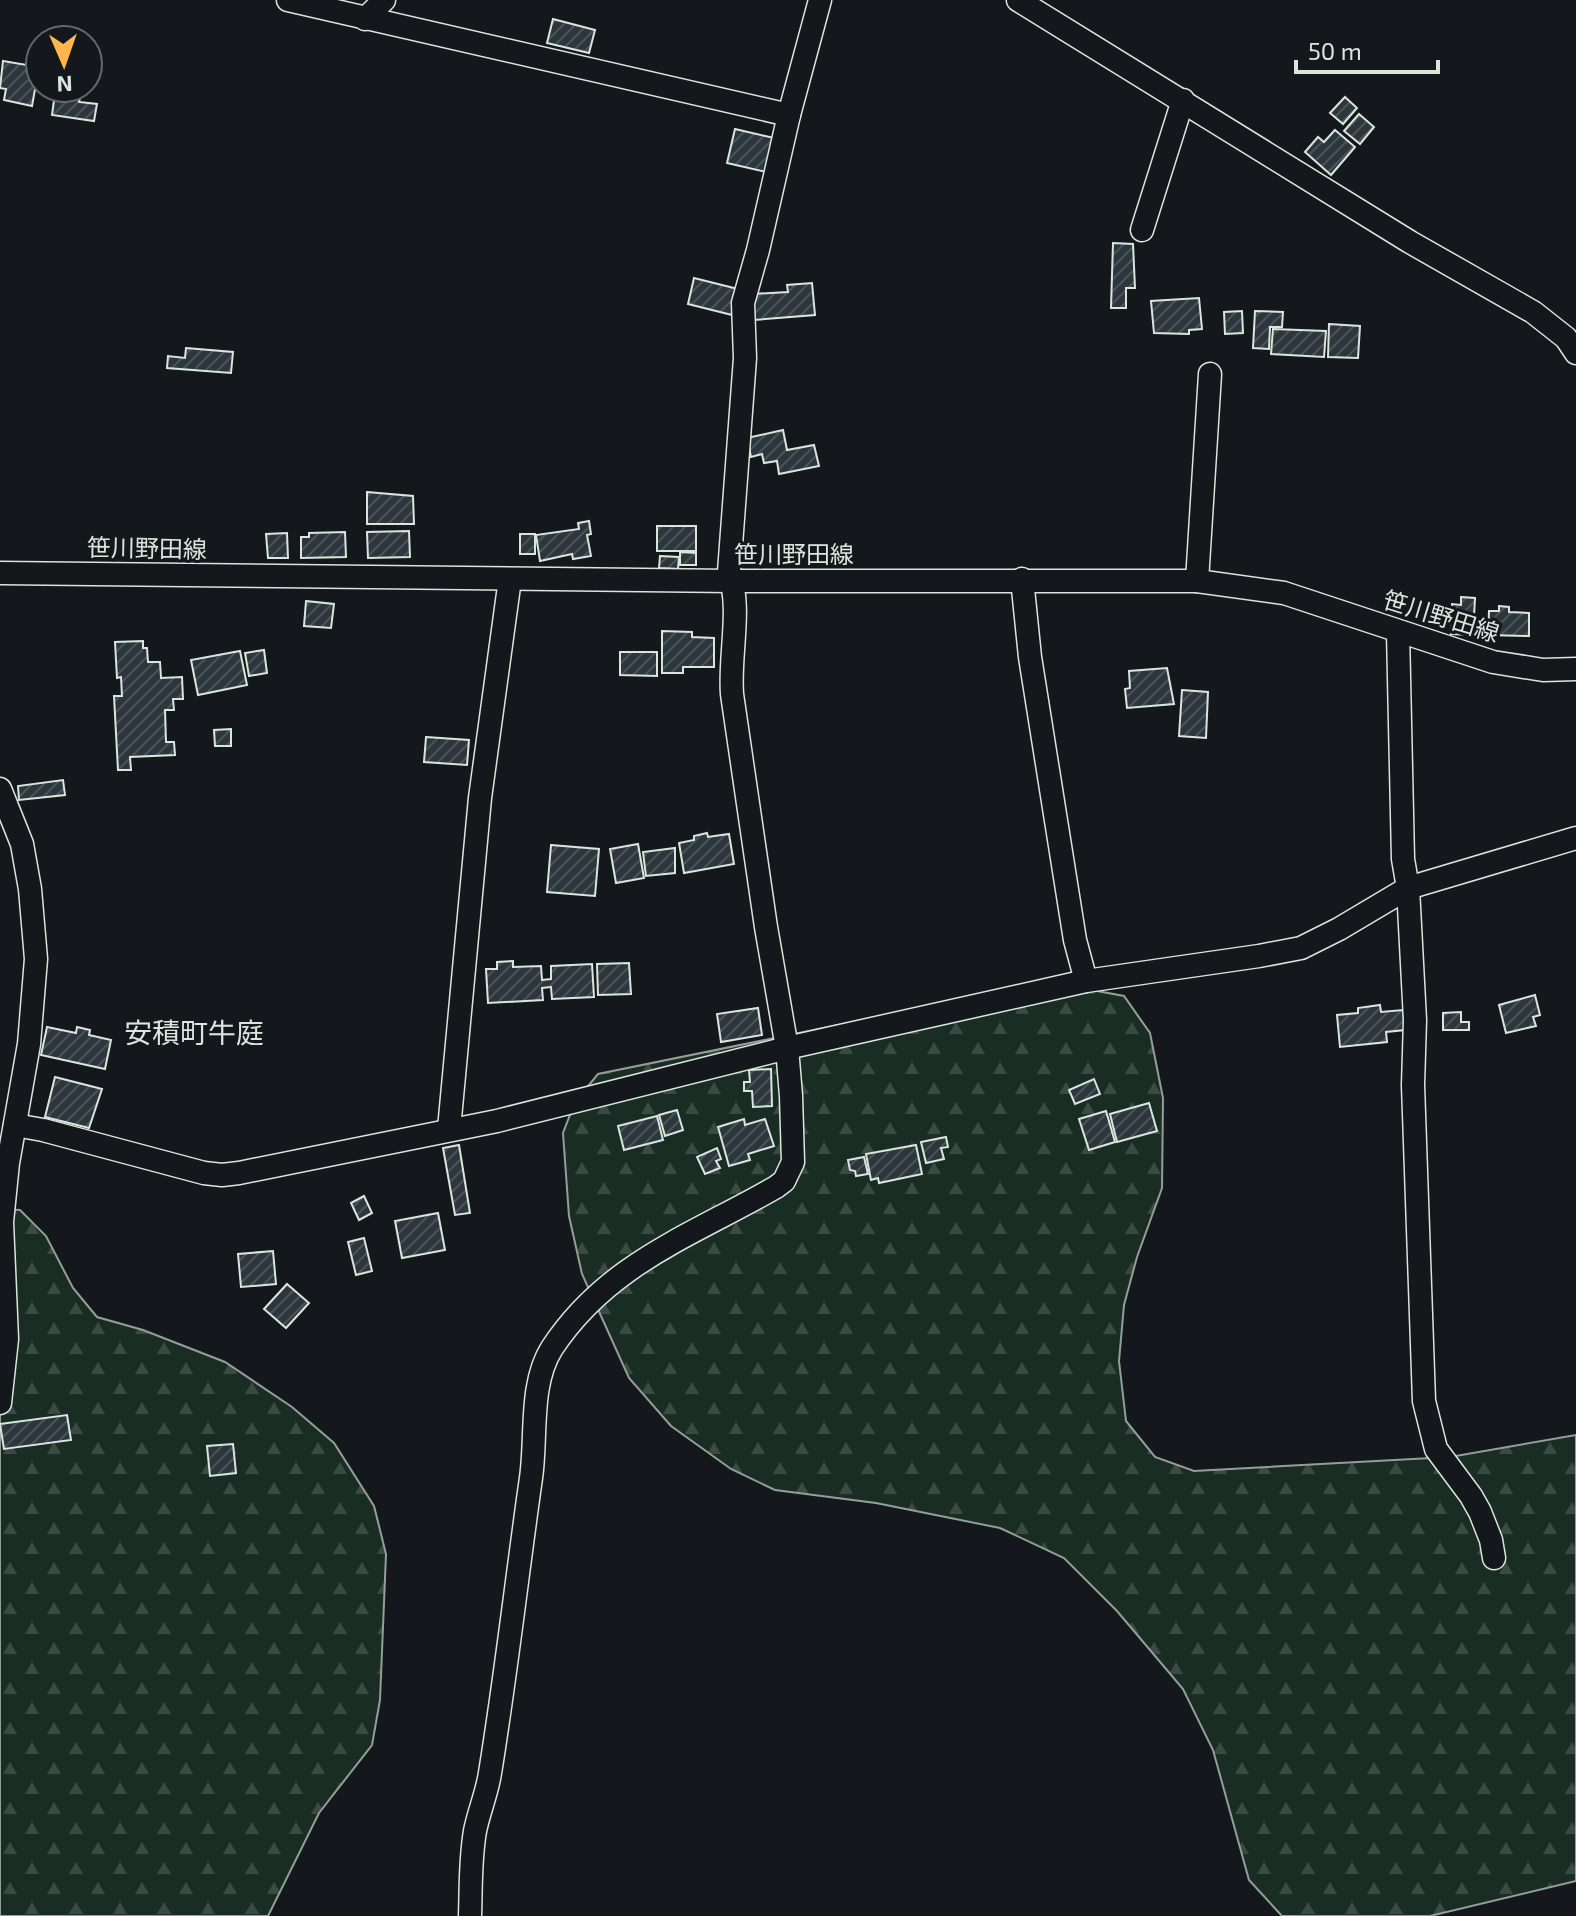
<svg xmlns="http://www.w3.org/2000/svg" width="1576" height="1916" viewBox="0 0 1576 1916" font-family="'Exo 2','Noto Sans JP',sans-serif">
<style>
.forest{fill:url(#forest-firs);stroke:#939e99;stroke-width:2}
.building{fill:url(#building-hatch);stroke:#d8e6dc;stroke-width:2}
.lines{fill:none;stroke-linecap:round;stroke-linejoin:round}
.minor-casing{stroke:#d8e6dc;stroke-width:25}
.minor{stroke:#14181c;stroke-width:22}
.labels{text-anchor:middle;stroke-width:6;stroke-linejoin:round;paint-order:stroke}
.street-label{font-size:24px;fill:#d8e6dc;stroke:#14181c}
.quarter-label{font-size:28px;fill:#d8e6dc;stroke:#14181c}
</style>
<defs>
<pattern id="forest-firs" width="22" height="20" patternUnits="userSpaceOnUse" patternTransform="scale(2)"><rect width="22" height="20" fill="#1a2d24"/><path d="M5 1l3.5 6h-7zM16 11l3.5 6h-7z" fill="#3b4b43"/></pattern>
<pattern id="building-hatch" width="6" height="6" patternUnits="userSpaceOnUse" patternTransform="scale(2)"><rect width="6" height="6" fill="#2c363c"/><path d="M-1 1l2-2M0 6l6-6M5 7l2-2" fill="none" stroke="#4a5358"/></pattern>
</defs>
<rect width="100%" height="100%" fill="#14181c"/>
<!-- forest -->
<g class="forest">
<path d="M1070,986L1124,996L1150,1033L1163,1098L1162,1188L1137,1257L1124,1305L1119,1361L1126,1421L1155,1457L1194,1471L1450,1457L1576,1435V1881L1430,1916H1282L1249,1880L1213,1750L1183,1689L1117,1611L1064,1558L1000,1528L876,1503L775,1490L731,1469L671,1426L629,1378L582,1274L569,1216L563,1133L575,1102L598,1074L985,995Z"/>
<path d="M0,1209L20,1210L46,1236L73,1288L97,1317L143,1330L225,1362L292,1407L334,1443L374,1506L386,1554L380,1700L372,1745L319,1813L268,1916H0Z"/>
</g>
<!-- building -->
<g class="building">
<path d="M553,19L595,30L589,53L547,43Z"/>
<path d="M3,61L39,67L32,106L4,100L6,89L0,88Z"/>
<path d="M55,93L80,97L79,102L97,104L94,121L52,115Z"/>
<path d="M1345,97L1357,108L1343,124L1330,113Z"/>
<path d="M1359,114L1374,127L1360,144L1344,131Z"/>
<path d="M735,129L774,138L766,172L727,163Z"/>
<path d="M1335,130L1355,147L1331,175L1305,152L1318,137L1324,142Z"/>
<path d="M1113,243L1133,244L1135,288H1126V308H1111Z"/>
<path d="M694,278L738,289L732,315L688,304Z"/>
<path d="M812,283L815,315L754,320L752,294L788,292L787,285Z"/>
<path d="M1199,298L1202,329L1189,330V334L1154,333L1151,301Z"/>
<path d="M1242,311L1243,333L1225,334L1224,312Z"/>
<path d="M1255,311L1283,312L1282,327H1270L1269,349L1253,348Z"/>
<path d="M1329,324L1360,326L1358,358L1328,357Z"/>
<path d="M1273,329L1326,331L1324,357L1271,354Z"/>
<path d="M186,348L233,352L231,373L167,368L168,356L185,358Z"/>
<path d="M783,430L787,450L814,445L819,466L779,474L777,461L764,463L762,454L751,457L747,438Z"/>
<path d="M367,492L413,496L414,524H367Z"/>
<path d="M589,521L591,534L587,535L591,556L573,559L572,554L540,561L536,535L579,529L578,523Z"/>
<rect x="657" y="526" width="39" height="25"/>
<path d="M409,531L410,557L368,558L367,532Z"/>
<path d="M345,532L346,557L301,558V537H309V533Z"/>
<path d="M287,533L288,558H268L266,534Z"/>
<rect x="520" y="534" width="15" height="20"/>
<path d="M680,552L696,553V565H680Z"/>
<path d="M660,556L679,557L678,569L659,568Z"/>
<path d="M1461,597L1475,598L1473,635L1451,634L1452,604L1461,605Z"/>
<path d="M306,601L334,604L331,628L304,626Z"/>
<path d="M1499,606L1509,607V612L1529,613V636L1488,635L1489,611H1499Z"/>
<path d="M662,631L692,632V637L714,638V667H683V673H662Z"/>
<path d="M143,641V648H147L148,662H160L161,678L182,677L183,699H173L174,710H165L166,742H174L175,755L130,757L131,770H118L114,696H122L121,677L117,678L115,642Z"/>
<path d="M264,650L267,673L249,676L245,653Z"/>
<path d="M240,651L247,685L198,695L191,660Z"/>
<path d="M620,652H657V676L620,675Z"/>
<path d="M1167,668L1174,704L1127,708L1125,689L1130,688L1129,671Z"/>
<path d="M1182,690L1208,692L1206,738L1179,736Z"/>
<path d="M231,729V746H215L214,730Z"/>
<path d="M426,737L469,740L467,765L424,762Z"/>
<path d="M63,780L65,795L19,800L18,786Z"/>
<path d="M707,833L708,837L729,834L734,864L684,873L679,843L694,840V836Z"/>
<path d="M638,844L644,878L616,883L610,849Z"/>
<path d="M551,845L599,849L595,896L547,892Z"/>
<path d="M675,848V873L646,876L643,852Z"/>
<path d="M513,961V967L541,966L542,980L551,979V966L592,964L594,997L552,999L551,987L542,988L543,1000L488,1003L486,969H497V962Z"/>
<path d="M629,963L631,994L598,995L597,964Z"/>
<path d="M1535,995L1540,1015L1533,1017L1536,1026L1506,1033L1499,1005Z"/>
<path d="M1380,1005L1381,1012L1403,1010L1405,1030L1386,1032L1387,1042L1340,1047L1337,1015L1358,1013V1008Z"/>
<path d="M758,1008L762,1035L721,1042L717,1014Z"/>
<path d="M1461,1012V1022H1469V1030H1443V1013Z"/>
<path d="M47,1027L76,1033L77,1027L90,1030L89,1035L111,1040L105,1069L41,1055Z"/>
<path d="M771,1069L772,1106L753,1107L752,1091H744V1082H750L749,1070Z"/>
<path d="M55,1077L102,1089L89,1128L45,1117Z"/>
<path d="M1094,1079L1100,1094L1075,1104L1069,1090Z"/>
<path d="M1149,1103L1157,1131L1117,1142L1110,1114Z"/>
<path d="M677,1110L683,1130L665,1136L659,1115Z"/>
<path d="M1106,1111L1115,1142L1089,1150L1079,1119Z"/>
<path d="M657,1116L663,1140L624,1150L618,1126Z"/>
<path d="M744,1119L745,1125L765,1119L774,1146L748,1154L750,1160L729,1166L718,1127Z"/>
<path d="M946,1137L948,1147L941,1148L944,1159L926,1163L921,1142Z"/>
<path d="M459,1145L470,1213L455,1215L443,1148Z"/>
<path d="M916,1145L922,1174L879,1183L878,1178L871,1180L866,1154Z"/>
<path d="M717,1148L721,1159L716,1161L720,1168L705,1174L697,1157Z"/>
<path d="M864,1157L868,1174L856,1176L855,1171L850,1170L848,1160Z"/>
<path d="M364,1196L372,1213L359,1220L351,1203Z"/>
<path d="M438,1213L445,1250L402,1258L395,1221Z"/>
<path d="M364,1238L372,1271L356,1275L348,1242Z"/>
<path d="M273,1251L276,1284L241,1287L238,1254Z"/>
<path d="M287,1284L309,1303L286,1328L264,1309Z"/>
<path d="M67,1415L71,1440L4,1449L0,1424Z"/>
<path d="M233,1444L236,1473L210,1476L207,1446Z"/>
</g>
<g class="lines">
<defs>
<g id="minor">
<path d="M288,0L789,115"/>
<path d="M1018,0L1410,242L1533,312L1566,338L1576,353"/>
<path d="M365,19L384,0"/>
<path d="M1142,230L1183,100"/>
<path d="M0,573L732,581H1197L1284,593L1493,662L1543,670L1576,669"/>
<path d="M1022,579L1030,657L1075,940L1086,981"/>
<path d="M1197,581L1210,374"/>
<path d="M1398,632L1403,859L1408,888L1415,1020L1413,1085L1424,1401L1436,1449L1471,1496L1480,1512L1491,1540L1494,1558"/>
<path d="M0,789L22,844L30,889L36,959L29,1044L8,1163L2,1222L7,1339L0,1403"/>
<path d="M15,1125L43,1130L204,1173L222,1175L239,1173L497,1121L787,1048L1086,981L1259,956L1301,948L1339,929L1408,888L1576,838"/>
<path d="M449,1129L480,798L510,579"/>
<path d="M470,1916C471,1887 470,1860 475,1831C479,1811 487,1793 490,1773C506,1675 517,1576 531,1478C537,1437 529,1384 552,1348C608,1263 693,1235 776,1187L784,1181L793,1162L791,1096L787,1048L766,927L732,694C729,654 742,609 729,572L745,358L743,303L758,250L789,115L820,0"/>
</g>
</defs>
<!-- minor casing -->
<use href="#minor" class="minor-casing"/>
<!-- minor -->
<use href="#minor" class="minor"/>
</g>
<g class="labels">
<!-- street labels -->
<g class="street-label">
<text transform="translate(147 549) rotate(1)" y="8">笹川野田線</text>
<text x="794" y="563">笹川野田線</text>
<text transform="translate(1441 617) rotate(17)" y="8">笹川野田線</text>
</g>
<!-- quarter labels -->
<g class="quarter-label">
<text x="194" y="1043">安積町牛庭</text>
</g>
</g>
<!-- north arrow -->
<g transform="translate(64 64) rotate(178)"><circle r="38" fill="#14181c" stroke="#626a69" stroke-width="2"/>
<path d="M0-6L14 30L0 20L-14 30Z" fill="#ffb74d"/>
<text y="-12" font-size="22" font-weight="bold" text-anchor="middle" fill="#d8e6dc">N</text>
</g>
<!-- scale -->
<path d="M1296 60v12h142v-12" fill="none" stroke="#d8e6dc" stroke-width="4"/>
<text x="1308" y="60" font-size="24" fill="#d8e6dc" stroke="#14181c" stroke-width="6" paint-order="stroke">50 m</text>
</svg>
